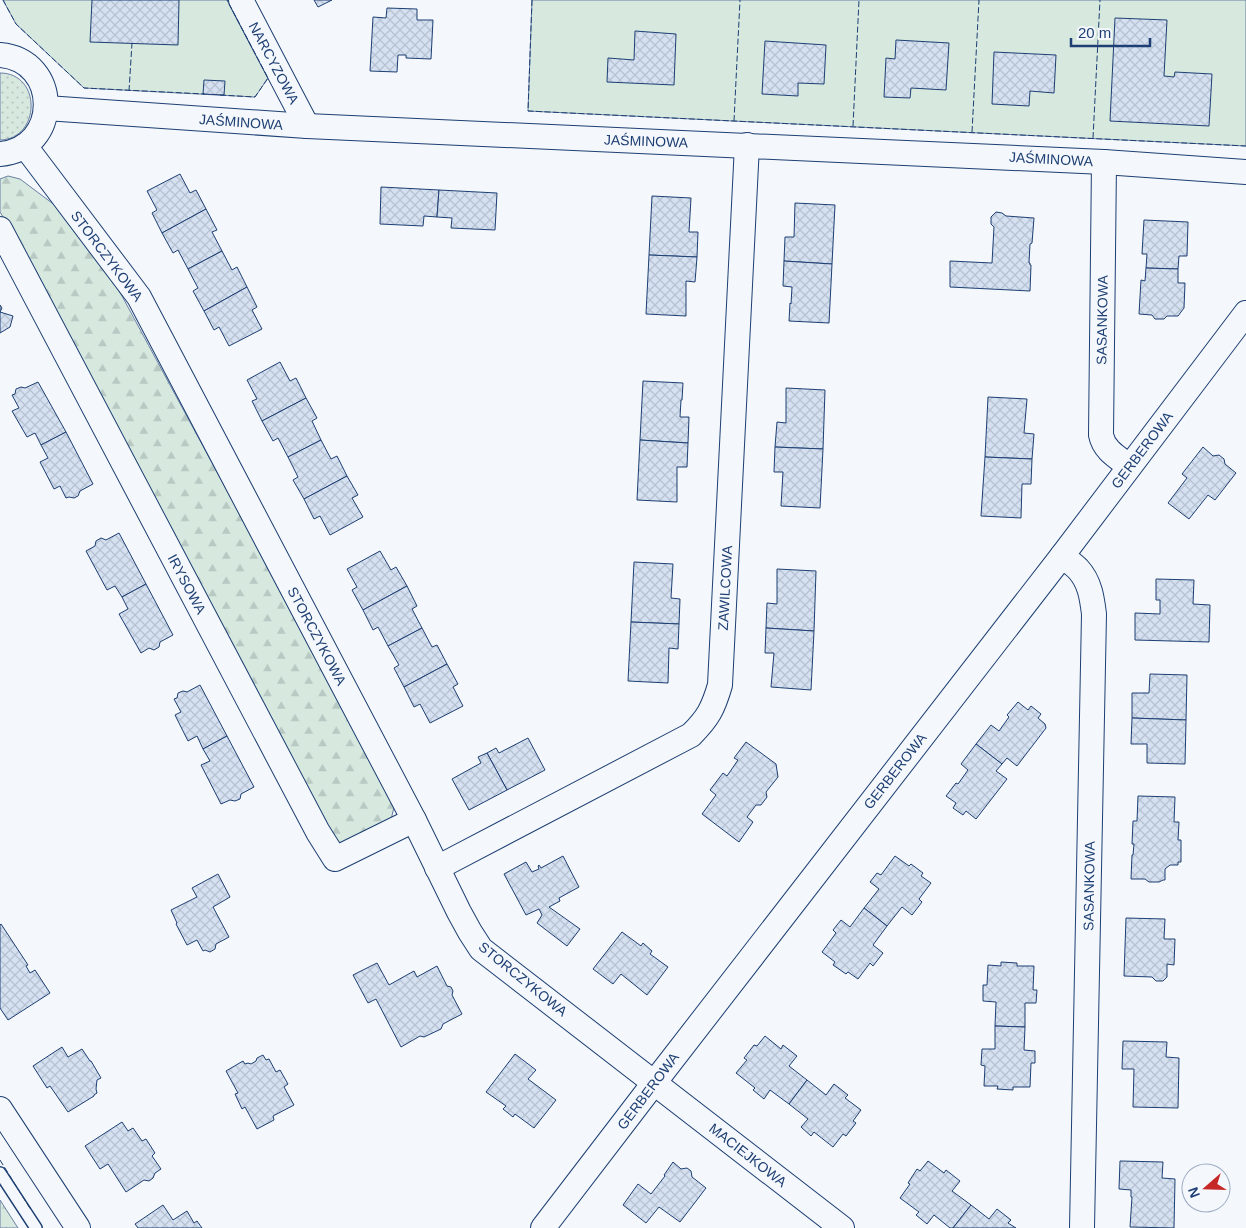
<svg xmlns="http://www.w3.org/2000/svg" width="1246" height="1228" viewBox="0 0 1246 1228" font-family="Arial,sans-serif">
<style>
.grass{fill:url(#grass-dots);stroke:#687fa3}
.forest{fill:url(#forest-firs);stroke:#687fa3}
.green{fill:#d7e8df;stroke:#687fa3}
.building{fill:url(#building-cross-hatch);stroke:#1d3f73}
.lines{fill:none;stroke-linecap:round;stroke-linejoin:round}
.lane-casing{stroke:#1d3f73;stroke-width:14}
.street-casing{stroke:#1d3f73;stroke-width:26}
.lane{stroke:#f4f7fb;stroke-width:11}
.street{stroke:#f4f7fb;stroke-width:24}
.fence{stroke:#1d3f73;stroke-width:1;stroke-dasharray:6 2.5;stroke-linecap:butt}
.labels{text-anchor:middle;stroke-width:4;stroke-linejoin:round;paint-order:stroke}
.street-label{font-size:14px;fill:#1d3f73;stroke:#f4f7fb}
</style>
<defs>
<pattern id="grass-dots" width="8" height="8" patternUnits="userSpaceOnUse" patternTransform="scale(1.25)"><rect width="8" height="8" fill="#d7e8df"/><path d="M2 2h.1M6 6h.1" fill="none" stroke="#b8c8c3" stroke-width="1.8" stroke-linecap="round"/></pattern>
<pattern id="forest-firs" width="22" height="20" patternUnits="userSpaceOnUse" patternTransform="scale(1.25)"><rect width="22" height="20" fill="#d7e8df"/><path d="M5 1l3.5 6h-7zM16 11l3.5 6h-7z" fill="#b8c8c3"/></pattern>
<pattern id="building-cross-hatch" width="8" height="8" patternUnits="userSpaceOnUse" patternTransform="scale(1.25)"><rect width="8" height="8" fill="#d5e0f0"/><path d="M0 0l8 8M0 8l8-8" fill="none" stroke="#b6c1d1"/></pattern>
</defs>
<rect width="100%" height="100%" fill="#f4f7fb"/>
<!-- grass -->
<path class="grass" d="M0,73C42,73 41,139 0,140Z"/>
<!-- forest -->
<g class="forest">
<path d="M8,176L20,179L56,206L88,242L122,296L389,791L394,807L390,824L341,847L331,839L35,269L0,212V179Z"/>
<path d="M0,1200L18,1228H0Z"/>
</g>
<!-- green -->
<g class="green">
<path d="M3,0H227L268,78L255,97L84,88L16,24Z"/>
<path d="M532,0H1246V146L528,111Z"/>
</g>
<!-- building -->
<g class="building">
<path d="M92,0H179L178,45L90,42Z"/>
<path d="M314,0H332L318,7Z"/>
<path d="M387,8L417,9V20H433L431,59L406,58V55H398L397,72L370,71L373,17L386,18Z"/>
<path d="M1115,18L1167,20L1164,76L1174,77L1175,72L1212,74L1209,126L1110,121Z"/>
<path d="M635,31L676,34L674,85L607,82L608,58L634,60Z"/>
<path d="M896,40L949,43L946,90L911,88L910,98L884,97L886,58L895,59Z"/>
<path d="M765,41L826,45L824,84L798,83V96L762,94Z"/>
<path d="M994,52L1056,55L1054,93L1030,91L1029,106L992,104Z"/>
<path d="M204,80L225,81L224,95L203,94Z"/>
<path d="M180,174L190,193L196,190L206,209L162,233L152,213L157,210L147,191Z"/>
<path d="M381,187L439,190L437,217L424,216L423,226L380,224Z"/>
<path d="M439,190L497,193L495,230L451,228L452,218L437,217Z"/>
<path d="M652,196L691,198L689,232H698L697,257L649,255Z"/>
<path d="M795,203L835,205L832,264L784,261L785,237H794Z"/>
<path d="M206,209L217,230L212,232L222,251L188,269L178,250L173,253L162,233Z"/>
<path d="M996,212L1002,213L1006,216L1034,218L1032,243L1030,244L1029,263H1030V265H1031L1030,291L950,287V261L992,263L994,227L991,224V217Z"/>
<path d="M1144,220L1188,222L1187,256H1179L1178,269L1146,268L1147,254H1142Z"/>
<path d="M222,251L232,270L237,267L247,287L204,311L193,291L198,288L188,269Z"/>
<path d="M649,255L697,257L695,282L686,281V316L646,314Z"/>
<path d="M784,261L832,264L829,323L789,321L790,303L791,304L792,287L783,286Z"/>
<path d="M1146,268L1178,269V283H1185L1184,308L1178,316H1167L1164,319H1155L1152,315L1139,314L1141,280L1145,281Z"/>
<path d="M247,287L257,307L252,310L262,329L229,346L219,327L214,330L204,311Z"/>
<path d="M0,305L2,308L0,312L13,316L10,327L0,333Z"/>
<path d="M280,362L290,381L296,378L306,398L262,421L252,401L257,399L247,380Z"/>
<path d="M643,381L683,383L682,400H681L680,417H689L688,443L640,440Z"/>
<path d="M38,382L66,432L41,445L35,433L27,437L12,411L19,408L12,395L15,394L16,389L21,387L25,388Z"/>
<path d="M786,388L825,390L823,449L775,447L777,422L786,423Z"/>
<path d="M988,397L1027,399L1024,433L1034,434L1032,459L985,457Z"/>
<path d="M306,398L317,418L312,421L321,440L288,457L278,438L273,441L262,421Z"/>
<path d="M66,432L93,484L80,491L78,496L74,498L69,497L66,498L60,486L54,489L40,462L48,458L41,445Z"/>
<path d="M321,440L331,459L337,456L347,476L304,499L293,480L298,477L288,457Z"/>
<path d="M640,440L688,443L687,467H677V502L637,500Z"/>
<path d="M775,447L823,449L820,508L781,506L783,472H774Z"/>
<path d="M1203,447L1213,456L1219,455L1224,459L1225,464L1236,473L1215,500L1208,495L1189,519L1168,503L1187,478L1182,474Z"/>
<path d="M985,457L1032,459L1031,484H1022L1021,518L981,516Z"/>
<path d="M347,476L358,495L352,498L363,517L330,535L320,516L314,519L304,499Z"/>
<path d="M119,533L146,584L122,597L115,586L107,590L86,551L95,546L96,541L101,538L106,540Z"/>
<path d="M380,551L391,570L396,567L407,586L363,610L352,590L357,587L347,569Z"/>
<path d="M634,562L673,564L671,598L680,599L679,624L631,622Z"/>
<path d="M777,569L816,571L814,631L766,628L767,603L777,604Z"/>
<path d="M1156,579L1194,580L1193,604L1210,605L1209,642L1135,640V613L1160,614V600H1156Z"/>
<path d="M146,584L173,635L160,642L159,647L154,650L149,648L141,653L119,614L128,609L122,597Z"/>
<path d="M407,586L417,606L412,609L422,628L388,646L378,627L373,630L363,610Z"/>
<path d="M631,622L679,624L678,649L669,648L668,683L628,681Z"/>
<path d="M422,628L432,647L437,645L447,664L404,687L394,668L399,665L388,646Z"/>
<path d="M766,628L814,631L811,690L771,687L774,653H765Z"/>
<path d="M447,664L458,684L453,687L463,706L430,723L420,704L414,707L404,687Z"/>
<path d="M1150,674L1187,675L1186,720L1132,718V693H1149Z"/>
<path d="M200,685L227,736L203,749L197,736L188,741L175,715L181,712L174,699L177,698L178,693L183,691L187,692Z"/>
<path d="M1018,702L1028,710L1031,706L1041,714L1038,718L1045,724L1046,728L1017,766L1007,758L1002,764L976,744L991,725L999,731L1009,717L1007,715Z"/>
<path d="M1132,718L1186,720L1185,764L1147,763V744H1131Z"/>
<path d="M227,736L254,787L241,794L240,799L235,801L230,800L221,804L201,765L210,761L203,749Z"/>
<path d="M528,738L545,770L507,790L487,753L496,748L499,753Z"/>
<path d="M746,742L776,764L778,777L766,792L767,797L761,805H756L747,817L753,822L739,842L702,814L716,795L710,790L723,773L727,776L738,760L734,758Z"/>
<path d="M976,744L1002,764L996,771L1007,779L976,819L966,811L963,815L953,808L956,803L946,796L956,783L958,784L968,770L961,764Z"/>
<path d="M487,753L507,790L469,810L452,779L481,763L478,757Z"/>
<path d="M1138,796L1175,797L1174,822H1179L1178,840H1181V862H1178V865H1170L1165,869V880H1163L1159,882H1149L1145,879H1131L1132,855H1133L1134,844H1132L1133,821H1137Z"/>
<path d="M563,856L579,887L559,898L560,901L549,907L580,929L567,946L537,923L542,915L539,909L526,915L504,874L526,862L532,872L539,869L538,866L539,865L541,868Z"/>
<path d="M895,856L909,866L911,864L923,873L921,876L931,883L919,899L922,902L912,915L902,907L887,926L864,908L879,889L870,882L877,873L881,875Z"/>
<path d="M218,874L230,897L213,907L229,937L216,944L215,949L210,952L205,950L203,951L197,940L187,945L176,924L177,923L171,910L197,897L192,888Z"/>
<path d="M864,908L887,926L873,945L883,953L873,966L870,963L858,979L848,972L846,974L833,965L835,962L822,952L836,933L833,930L841,920L850,927Z"/>
<path d="M1126,918L1165,919L1164,939H1175L1174,965L1167,964V977L1163,981H1156L1152,977L1124,976Z"/>
<path d="M1,924L28,965L26,966L30,973L35,970L50,993L8,1020L0,1008V925Z"/>
<path d="M622,932L641,946L643,943L652,951L650,954L668,967L647,995L621,974L613,984L593,969Z"/>
<path d="M1001,962L1017,963V966H1034L1033,990H1037L1036,1003H1025V1027L995,1026L996,1002L983,1001V985H987L988,965L1001,966Z"/>
<path d="M377,963L389,985L414,971L417,977L437,966L447,986L451,987L453,991L452,995L462,1014L443,1024L441,1029L424,1037L420,1036L401,1047L376,999L368,1003L353,975Z"/>
<path d="M995,1026L1025,1027L1024,1050L1035,1051V1063H1031L1030,1087H1013V1090L997,1089L998,1086H984L985,1066L981,1065L982,1049H995Z"/>
<path d="M765,1036L781,1049L783,1045L797,1056L789,1066L807,1080L789,1104L770,1090L764,1099L753,1090L755,1088L736,1073L747,1060L744,1058L754,1045L757,1046Z"/>
<path d="M1123,1041L1167,1042L1166,1057L1179,1058L1178,1108L1133,1107L1134,1069H1122Z"/>
<path d="M62,1047L68,1057L82,1049L90,1061H91L101,1078L97,1080L96,1089L97,1093L94,1095V1096L68,1112L50,1086L47,1088L33,1066Z"/>
<path d="M515,1054L536,1070L528,1079L556,1100L534,1128L515,1114L513,1117L503,1109L506,1106L486,1092Z"/>
<path d="M263,1055L266,1060L269,1059L276,1072L280,1070L288,1084L284,1087L294,1105L273,1116L274,1120L257,1129L245,1107L242,1109L235,1094L238,1093L226,1071L243,1061L245,1064L248,1063L251,1064L256,1061L257,1058Z"/>
<path d="M807,1080L826,1095L834,1084L848,1095L845,1098L861,1110L853,1121L856,1123L846,1136L843,1134L833,1147L814,1132L811,1136L801,1127L808,1119L789,1104Z"/>
<path d="M122,1122L128,1131L133,1128L142,1141L146,1139L155,1153L152,1156L161,1169L155,1173L153,1178L149,1181L144,1180L126,1192L108,1164L100,1169L85,1146Z"/>
<path d="M928,1161L944,1173L946,1170L960,1181L952,1191L971,1205L953,1228H950L934,1215L927,1224L916,1215L919,1212L900,1198L910,1184L908,1183L917,1169L920,1171Z"/>
<path d="M1120,1161L1163,1162L1162,1178L1175,1179L1174,1228L1130,1227L1132,1197H1131V1190L1119,1189Z"/>
<path d="M673,1162L681,1169L687,1168L691,1171L692,1177L706,1188L680,1222L659,1207L646,1223L623,1205L638,1184L651,1194L665,1176L664,1175Z"/>
<path d="M163,1205L173,1220L187,1211L194,1223L197,1221L202,1228H138L135,1224Z"/>
<path d="M971,1205L989,1219L997,1209L1011,1220L1008,1223L1016,1228H953Z"/>
</g>
<g class="lines">
<defs>
<path id="lane" d="M0,1173L36,1228"/>
<g id="street">
<path d="M241,0L307,126"/>
<path d="M0,55C61,60 61,149 0,154"/>
<path d="M46,108L307,126L1104,162L1246,172"/>
<path d="M25,146L139,297L414,820L459,912L470,932L481,949L842,1228"/>
<path d="M1104,162L1101,435C1104,450 1117,457 1129,466"/>
<path d="M0,229L318,832L335,859L414,820"/>
<path d="M1062,556C1067,560 1073,564 1078,569C1090,582 1092,598 1094,614L1082,1228"/>
<path d="M437,868L691,735C708,718 713,709 720,685L747,145"/>
<path d="M0,1109L78,1228"/>
<path d="M543,1228L654,1083L1062,556L1246,313"/>
</g>
</defs>
<!-- lane casing -->
<use href="#lane" class="lane-casing"/>
<!-- street casing -->
<use href="#street" class="street-casing"/>
<!-- lane -->
<use href="#lane" class="lane"/>
<!-- street -->
<use href="#street" class="street"/>
<!-- fence -->
<g class="fence">
<path d="M3,0L16,24L84,88L205,94"/>
<path d="M532,0L528,111L1246,146"/>
<path d="M129,91L132,43"/>
<path d="M220,95L255,97L268,78L227,0"/>
<path d="M734,121L740,0"/>
<path d="M853,126L859,0"/>
<path d="M972,132L979,0"/>
<path d="M1093,138L1100,0"/>
<path d="M0,1160L31,1210"/>
</g>
</g>
<g class="labels">
<!-- street labels -->
<g class="street-label">
<text transform="translate(274 63) rotate(62)" y="5">NARCYZOWA</text>
<text transform="translate(241 122) rotate(4)" y="5">JAŚMINOWA</text>
<text transform="translate(646 141) rotate(2)" y="5">JAŚMINOWA</text>
<text transform="translate(1051 159) rotate(3)" y="5">JAŚMINOWA</text>
<text transform="translate(107 256) rotate(53)" y="5">STORCZYKOWA</text>
<text transform="translate(1102 320) rotate(-89)" y="5">SASANKOWA</text>
<text transform="translate(1142 450) rotate(-53)" y="5">GERBEROWA</text>
<text transform="translate(187 584) rotate(62)" y="5">IRYSOWA</text>
<text transform="translate(725 588) rotate(-87)" y="5">ZAWILCOWA</text>
<text transform="translate(317 636) rotate(62)" y="5">STORCZYKOWA</text>
<text transform="translate(895 771) rotate(-52)" y="5">GERBEROWA</text>
<text transform="translate(1089 886) rotate(-89)" y="5">SASANKOWA</text>
<text transform="translate(523 979) rotate(39)" y="5">STORCZYKOWA</text>
<text transform="translate(648 1091) rotate(-53)" y="5">GERBEROWA</text>
<text transform="translate(748 1155) rotate(38)" y="5">MACIEJKOWA</text>
</g>
</g>
<!-- north arrow -->
<g transform="translate(1206 1188) rotate(250)"><circle r="24" fill="#f4f7fb" stroke="#9eadc5"/>
<path d="M0-4L9 19L0 12L-9 19Z" fill="#c62828"/>
<text y="-8" font-size="14" font-weight="bold" text-anchor="middle" fill="#1d3f73">N</text>
</g>
<!-- scale -->
<path d="M1071 38v8h79v-8" fill="none" stroke="#1d3f73" stroke-width="2.5"/>
<text x="1078" y="38" font-size="15" fill="#1d3f73" stroke="#f4f7fb" stroke-width="4" paint-order="stroke">20 m</text>
</svg>
